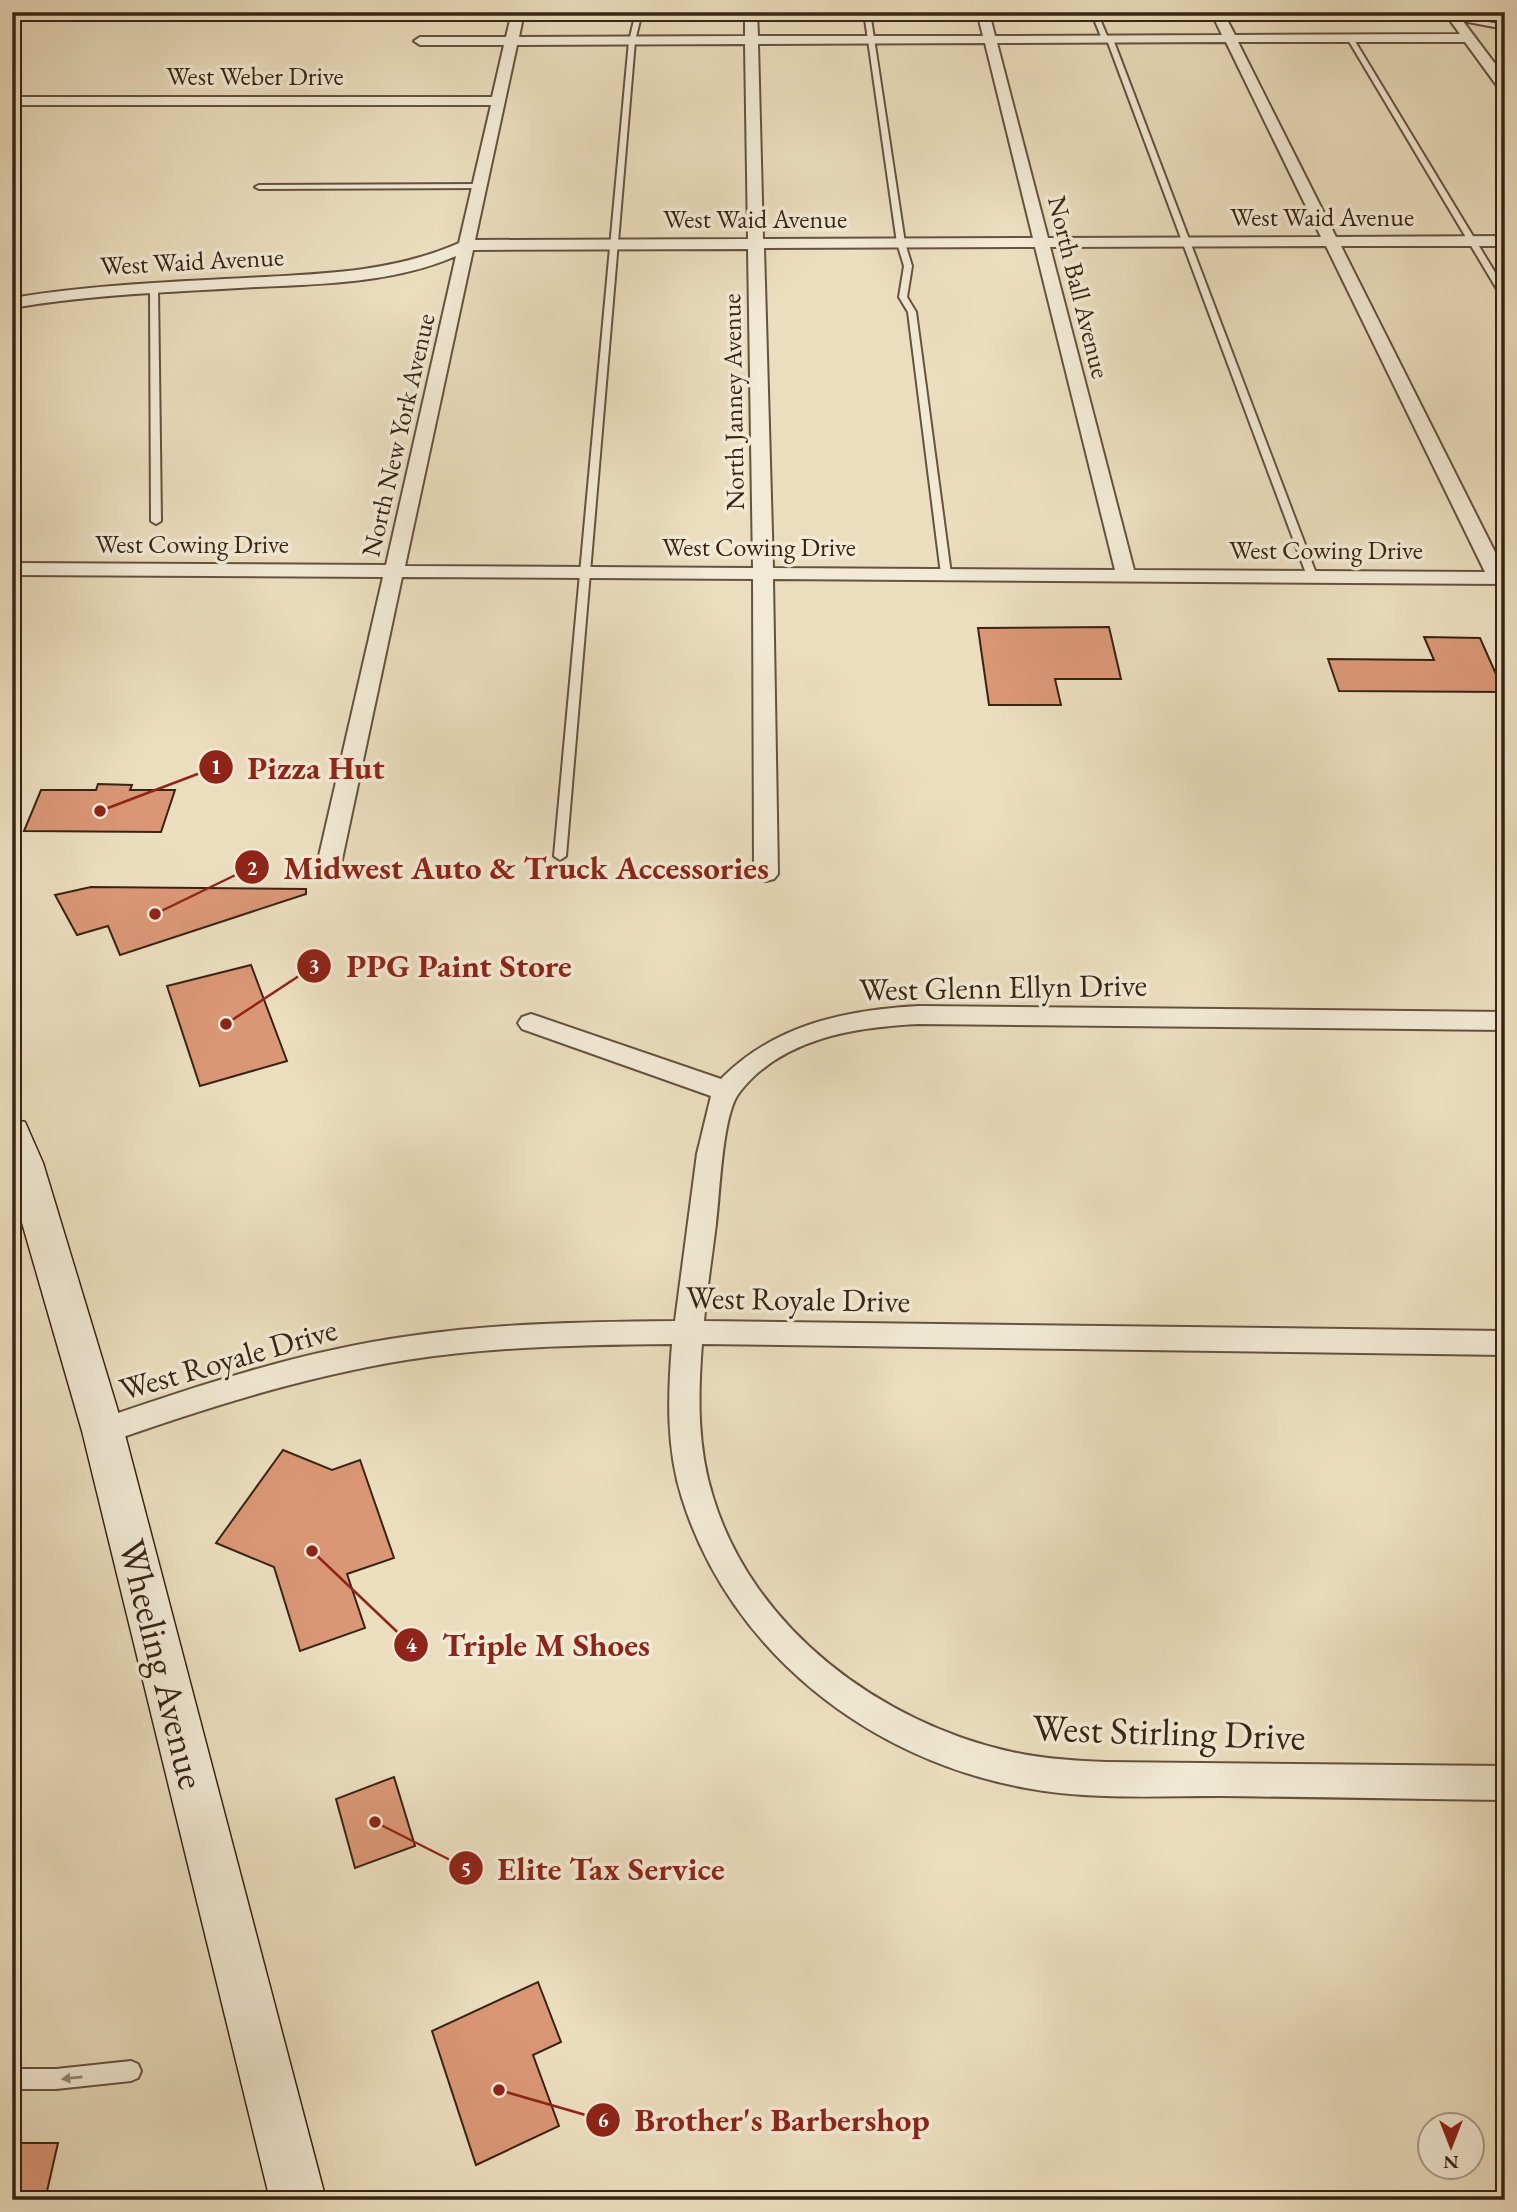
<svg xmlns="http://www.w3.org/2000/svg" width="1517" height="2212" viewBox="0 0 1517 2212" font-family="'EB Garamond',serif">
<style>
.building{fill:#da9776;stroke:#382414;stroke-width:2}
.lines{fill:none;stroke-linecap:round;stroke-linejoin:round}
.lane-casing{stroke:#65523f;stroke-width:4}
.street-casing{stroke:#65523f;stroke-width:4}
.secondary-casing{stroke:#382414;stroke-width:3}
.lane{fill:#f2ead5;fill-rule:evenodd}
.street{fill:#f2ead5;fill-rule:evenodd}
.secondary{fill:#f2ead5;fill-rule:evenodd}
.oneway{fill:#958774}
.labels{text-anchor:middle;stroke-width:7;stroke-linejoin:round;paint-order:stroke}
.far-street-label{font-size:26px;fill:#382414;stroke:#f2ead5}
.street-label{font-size:32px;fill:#382414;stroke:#f2ead5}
.near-street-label{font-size:38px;fill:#382414;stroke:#f2ead5}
.leader{fill:none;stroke:#8f2418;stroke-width:2.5}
.callout-dot{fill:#8f2418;stroke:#f2ead5;stroke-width:2.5}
.mark-label{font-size:21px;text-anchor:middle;font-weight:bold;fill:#fff}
.callout-label{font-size:33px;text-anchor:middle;font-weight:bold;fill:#8f2418;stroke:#f2ead5;stroke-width:7;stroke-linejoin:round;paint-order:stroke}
</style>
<rect width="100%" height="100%" fill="#ebdebf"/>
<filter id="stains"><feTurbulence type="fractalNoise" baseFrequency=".00286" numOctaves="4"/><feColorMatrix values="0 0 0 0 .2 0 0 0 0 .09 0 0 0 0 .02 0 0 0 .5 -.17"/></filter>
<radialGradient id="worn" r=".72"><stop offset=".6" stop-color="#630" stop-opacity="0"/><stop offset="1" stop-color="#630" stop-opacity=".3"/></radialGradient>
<!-- building -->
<g class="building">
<path d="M1109,627L1121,679H1055L1061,705H989L978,628Z"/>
<path d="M1424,637L1480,638L1504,692L1339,691L1328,659L1434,660Z"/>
<path d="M98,784L132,785L130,790H175L161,832L24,831L41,790H96Z"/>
<path d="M91,887L306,889V894L120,955L108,926L77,935L55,895Z"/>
<path d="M251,965L287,1061L200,1086L167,986Z"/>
<path d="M283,1450L332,1470L360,1460L394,1558L347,1574L365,1628L300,1651L274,1567L216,1543Z"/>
<path d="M394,1777L415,1846L355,1868L336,1799Z"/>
<path d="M538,1982L561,2042L533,2055L559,2126L476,2165L432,2031Z"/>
<path d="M12,2143H58L45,2200H12Z"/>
</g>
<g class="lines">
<defs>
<g id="lane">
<path d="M636,12H642L635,41L566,856L560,860L554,856L629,41Z"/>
<path d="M864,12H870L905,243L912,266L907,297L916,312L951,574L946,577L941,574L908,312L899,297L904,266L897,243Z"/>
<path d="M1091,12H1097L1108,38L1113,39L1317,576L1316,578H1308L1307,576L1107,40L1102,39Z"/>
<path d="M1454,16L1505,25V29L1452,19Z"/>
<path d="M1350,36L1353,38L1505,289V298L1501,296L1347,38Z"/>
<path d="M480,184H483V188L259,189L255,187L259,185Z"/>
<path d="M154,285L158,288L161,521L156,524L151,521L150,288Z"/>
<path d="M131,2061L138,2064L141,2071L138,2078L131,2081L56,2089H12V2069H56Z"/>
</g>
<g id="street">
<path d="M512,12H524L519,37L745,36V12H757L758,36H983L977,12H989L995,36L1222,35L1211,12H1223L1235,35L1460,34L1444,12H1456L1505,77V91L1500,90L1465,42H1238L1336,237L1505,236V246H1341L1505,572V584L773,579L778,874L774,879L766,881L758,879L754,874L753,579L402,577L340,869L336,874L328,876L320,874L316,869L383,577L12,575V563L386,565L456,256C394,283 323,284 257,287C175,292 93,294 12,308V298C90,285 167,282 245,278C319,274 391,273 459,243L491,105H12V97H492L504,45H420L414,41L420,37H506ZM1226,42L1321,237L1048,238L997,43ZM985,43L1033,238L763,239L758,44ZM745,44L748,239L475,240L517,45ZM1326,246L1485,572L1134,570L1050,247ZM1035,247L1115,570L773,568L764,248ZM748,249L753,568L405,566L473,250Z"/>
<path d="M919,1006L1505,1012V1030L919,1024C855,1027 781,1038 739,1093C722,1115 720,1194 716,1224C712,1257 707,1288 704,1321L1505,1331V1355L702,1344C698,1395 697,1447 713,1497C753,1629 881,1723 1012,1752C1043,1759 1075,1761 1107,1762L1505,1766V1800C1410,1799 1315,1797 1221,1796C1156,1796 1090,1800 1026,1788C870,1760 730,1652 682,1498C666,1448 668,1395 672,1344C584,1345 494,1346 406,1360C302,1377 202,1409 103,1444L92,1440L88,1431L92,1422C196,1386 301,1351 410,1336C498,1323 586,1322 675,1321L697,1154L711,1096L522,1029L518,1023L522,1017L531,1014L540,1017L721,1079C774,1025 845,1010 919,1006Z"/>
</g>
<path id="secondary" d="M12,1119L25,1122L43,1163L124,1431L326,2200H270L82,1431L12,1188Z"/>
</defs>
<!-- lane casing -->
<use href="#lane" class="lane-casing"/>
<!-- street casing -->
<use href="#street" class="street-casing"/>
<!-- secondary casing -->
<use href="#secondary" class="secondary-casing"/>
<!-- lane -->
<use href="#lane" class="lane"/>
<!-- street -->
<use href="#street" class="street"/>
<!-- secondary -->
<use href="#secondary" class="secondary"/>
</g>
<!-- one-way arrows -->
<defs><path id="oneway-solid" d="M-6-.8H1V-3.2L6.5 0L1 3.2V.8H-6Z" transform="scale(1.75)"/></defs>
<use class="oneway" href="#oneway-solid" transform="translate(72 2078) rotate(174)"/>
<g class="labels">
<!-- far-street labels -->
<g class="far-street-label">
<text x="255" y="85">West Weber Drive</text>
<text x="1322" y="226">West Waid Avenue</text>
<text x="755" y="228">West Waid Avenue</text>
<text transform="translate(192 261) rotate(-3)" y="9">West Waid Avenue</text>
<text transform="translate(1079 287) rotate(76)" y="9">North Ball Avenue</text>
<text transform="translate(733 402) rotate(-91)" y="9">North Janney Avenue</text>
<text transform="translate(398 435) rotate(-77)" y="9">North New York Avenue</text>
<text x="192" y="553">West Cowing Drive</text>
<text x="759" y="556">West Cowing Drive</text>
<text x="1326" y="559">West Cowing Drive</text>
</g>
<!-- street labels -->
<g class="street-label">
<text transform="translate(1003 987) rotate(-1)" y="11">West Glenn Ellyn Drive</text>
<text transform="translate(798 1299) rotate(1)" y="11">West Royale Drive</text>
<text transform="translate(228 1359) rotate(-16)" y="11">West Royale Drive</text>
</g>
<!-- near-street labels -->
<g class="near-street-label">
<text transform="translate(162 1664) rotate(76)" y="13">Wheeling Avenue</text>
<text transform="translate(1169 1732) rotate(2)" y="13">West Stirling Drive</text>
</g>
</g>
<!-- callouts -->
<path class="leader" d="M100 811L216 767M155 914L252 867M226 1024L314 966M312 1551L411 1645M375 1822L466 1868M499 2090L603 2120"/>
<g class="callout-dot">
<circle cx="100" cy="811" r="7"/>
<circle cx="155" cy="914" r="7"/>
<circle cx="226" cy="1024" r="7"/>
<circle cx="312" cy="1551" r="7"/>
<circle cx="375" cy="1822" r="7"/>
<circle cx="499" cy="2090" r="7"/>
<circle cx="216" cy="767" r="18"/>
<circle cx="252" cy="867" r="18"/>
<circle cx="314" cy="966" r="18"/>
<circle cx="411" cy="1645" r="18"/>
<circle cx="466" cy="1868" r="18"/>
<circle cx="603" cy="2120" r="18"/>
</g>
<g class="mark-label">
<text x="216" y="774">1</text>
<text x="252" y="875">2</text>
<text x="314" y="973">3</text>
<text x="411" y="1652">4</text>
<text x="466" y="1876">5</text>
<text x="603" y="2127">6</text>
</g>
<g class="callout-label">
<text x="316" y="779">Pizza Hut</text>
<text x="526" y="879">Midwest Auto &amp; Truck Accessories</text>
<text x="459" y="977">PPG Paint Store</text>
<text x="546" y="1656">Triple M Shoes</text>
<text x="611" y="1880">Elite Tax Service</text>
<text x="782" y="2131">Brother's Barbershop</text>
</g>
<!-- margin -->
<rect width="1517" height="2212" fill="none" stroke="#ebdebf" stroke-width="42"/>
<rect x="14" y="14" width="1489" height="2184" fill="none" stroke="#382414" stroke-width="3.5"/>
<rect x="21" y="21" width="1475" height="2170" fill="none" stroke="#382414" stroke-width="2"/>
<!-- north arrow -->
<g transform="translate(1451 2146) rotate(180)"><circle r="33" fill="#f2ead5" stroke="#a89b88" stroke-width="2"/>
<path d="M0-5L12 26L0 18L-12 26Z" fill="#8f2418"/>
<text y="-10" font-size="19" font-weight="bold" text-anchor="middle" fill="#382414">N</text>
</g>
<rect width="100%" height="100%" filter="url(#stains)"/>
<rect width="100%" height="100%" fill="url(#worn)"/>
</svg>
